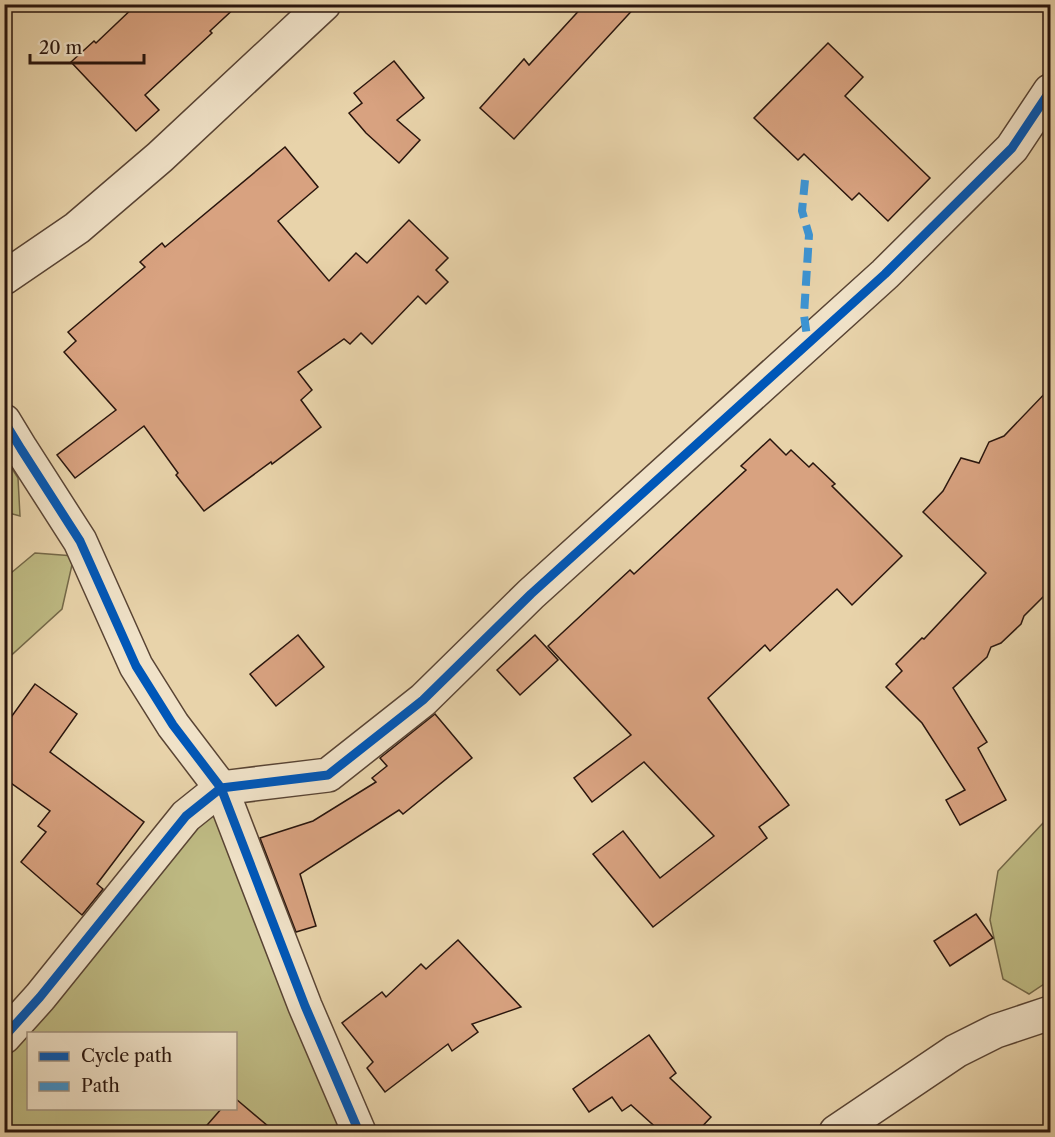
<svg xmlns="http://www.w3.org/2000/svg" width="1055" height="1137" viewBox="0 0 1055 1137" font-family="'Libre Caslon Text',serif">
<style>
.green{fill:#beba83;stroke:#746848;stroke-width:1.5;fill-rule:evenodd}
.building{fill:#d8a280;stroke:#29150d;stroke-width:1.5}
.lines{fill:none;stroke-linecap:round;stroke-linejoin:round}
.minor-casing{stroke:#594434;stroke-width:36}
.minor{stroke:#f0e2c8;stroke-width:33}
.quiet{stroke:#3c93d2;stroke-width:8;stroke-dasharray:15 8;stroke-linecap:butt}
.cycleway-casing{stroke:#f0e2c8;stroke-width:13}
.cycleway{stroke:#0057b8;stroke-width:9}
</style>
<rect width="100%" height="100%" fill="#e8d3aa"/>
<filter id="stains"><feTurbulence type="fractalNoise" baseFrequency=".00333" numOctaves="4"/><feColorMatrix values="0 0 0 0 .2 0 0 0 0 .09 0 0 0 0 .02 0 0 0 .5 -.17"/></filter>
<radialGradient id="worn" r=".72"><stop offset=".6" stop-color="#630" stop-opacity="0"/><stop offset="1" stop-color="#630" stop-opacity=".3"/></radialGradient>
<!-- green -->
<g class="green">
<path d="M4,456L18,478L20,516L5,512Z"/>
<path d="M35,553L74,556L62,609L5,661V578Z"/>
<path d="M208,802L353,1132H5L4,1062ZM28,1034H236V1108H28Z"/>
<path d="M1044,822H1050V969L1044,984L1029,994L1003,979L990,920L998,871Z"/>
</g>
<!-- building -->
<g class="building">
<path d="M137,4H239L210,31L212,33L145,95L159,110L136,131L71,62L94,41L96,43Z"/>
<path d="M585,4H638L514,139L480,108L524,59L529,65Z"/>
<path d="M828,43L863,77L845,96L930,178L888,221L859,193L852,200L804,154L798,160L754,118Z"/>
<path d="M394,61L424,98L397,120L420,140L399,163L366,133L349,113L362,103L354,93Z"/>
<path d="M285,147L318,187L278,221L329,281L356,253L367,263L409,220L448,258L436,270L448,282L426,304L418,296L372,344L361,333L350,344L344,339L298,372L312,390L301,400L321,427L272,464L271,462L204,511L176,475L178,473L144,426L75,478L57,455L116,410L64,352L76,341L68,332L145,267L140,262L162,243L165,247Z"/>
<path d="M1050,388V590L1024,616L1021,624L1001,643L991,647L987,657L953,688L987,742L978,748L1006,800L960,825L946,800L965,790L922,723L886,687L902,671L896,664L922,638L924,639L986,573L923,512L943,491L961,458L979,463L989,442L1004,436Z"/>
<path d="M770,439L786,455L791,450L809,467L813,463L835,484L832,486L902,556L852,605L837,589L770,651L765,645L708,698L789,805L759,827L767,838L653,927L593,854L623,831L660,878L714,836L644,762L592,802L574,778L631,735L548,646L630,570L634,574L746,470L741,466Z"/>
<path d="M298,635L324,667L276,706L250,674Z"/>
<path d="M535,635L558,660L520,695L497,670Z"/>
<path d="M35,684L77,714L50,752L144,822L97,884L103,889L82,915L21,862L46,832L38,826L50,811L4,778V727Z"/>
<path d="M435,714L472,758L403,814L399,810L300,874L316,926L296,932L260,838L313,821L376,782L372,778L387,766L380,758Z"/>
<path d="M976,914L993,938L950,966L934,941Z"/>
<path d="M458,940L521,1007L472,1024L478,1032L452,1051L448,1044L385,1092L367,1068L373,1062L342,1023L382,992L386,997L421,964L426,969Z"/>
<path d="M649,1035L676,1073L670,1078L711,1117L697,1132H661L631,1105L622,1111L612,1097L589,1112L573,1089Z"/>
<path d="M236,1099L275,1132H201L222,1108H236Z"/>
</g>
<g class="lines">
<defs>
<g id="minor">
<path d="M4,278L77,228L160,157L324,4"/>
<path d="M4,421L21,449L80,541L136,666L173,725L221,788L305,1006L359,1132"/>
<path d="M4,1037L40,997L186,816L221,788L328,775L423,700L531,594L885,274L1012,148L1050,91"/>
<path d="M836,1132L956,1051L996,1031L1050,1013"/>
</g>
</defs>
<!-- minor casing -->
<use href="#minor" class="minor-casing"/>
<!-- minor -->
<use href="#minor" class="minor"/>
<!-- quiet -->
<path class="quiet" d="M805,180L802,211L809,235L804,315L808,344"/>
<defs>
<g id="cycleway">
<path d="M4,421L21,449L80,541L136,666L173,725L221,788L305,1006L359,1132"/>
<path d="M4,1037L40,997L186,816L221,788L328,775L423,700L531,594L885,274L1012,148L1050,91"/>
</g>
</defs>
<!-- cycleway casing -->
<use href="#cycleway" class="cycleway-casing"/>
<!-- cycleway -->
<use href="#cycleway" class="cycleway"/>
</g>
<!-- margin -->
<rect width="1055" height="1137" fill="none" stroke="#e8d3aa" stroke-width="24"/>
<rect x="6" y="6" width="1043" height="1125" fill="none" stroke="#29150d" stroke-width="3"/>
<rect x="12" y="12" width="1031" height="1113" fill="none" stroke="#29150d" stroke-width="1.5"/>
<!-- legend -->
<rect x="27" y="1032" width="210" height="78" fill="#f0e2c8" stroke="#a0907d" stroke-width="1.5"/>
<rect x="39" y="1052" width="30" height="9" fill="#0057b8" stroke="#a0907d" stroke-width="1.5"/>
<text x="81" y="1062" font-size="18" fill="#29150d">Cycle path</text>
<rect x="39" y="1082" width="30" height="9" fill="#3c93d2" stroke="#a0907d" stroke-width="1.5"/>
<text x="81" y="1092" font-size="18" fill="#29150d">Path</text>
<!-- scale -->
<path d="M30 54v9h114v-9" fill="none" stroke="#29150d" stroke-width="3"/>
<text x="39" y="54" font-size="18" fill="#29150d" stroke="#f0e2c8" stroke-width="4.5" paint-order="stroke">20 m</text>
<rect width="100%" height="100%" filter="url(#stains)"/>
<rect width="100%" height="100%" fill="url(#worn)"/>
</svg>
